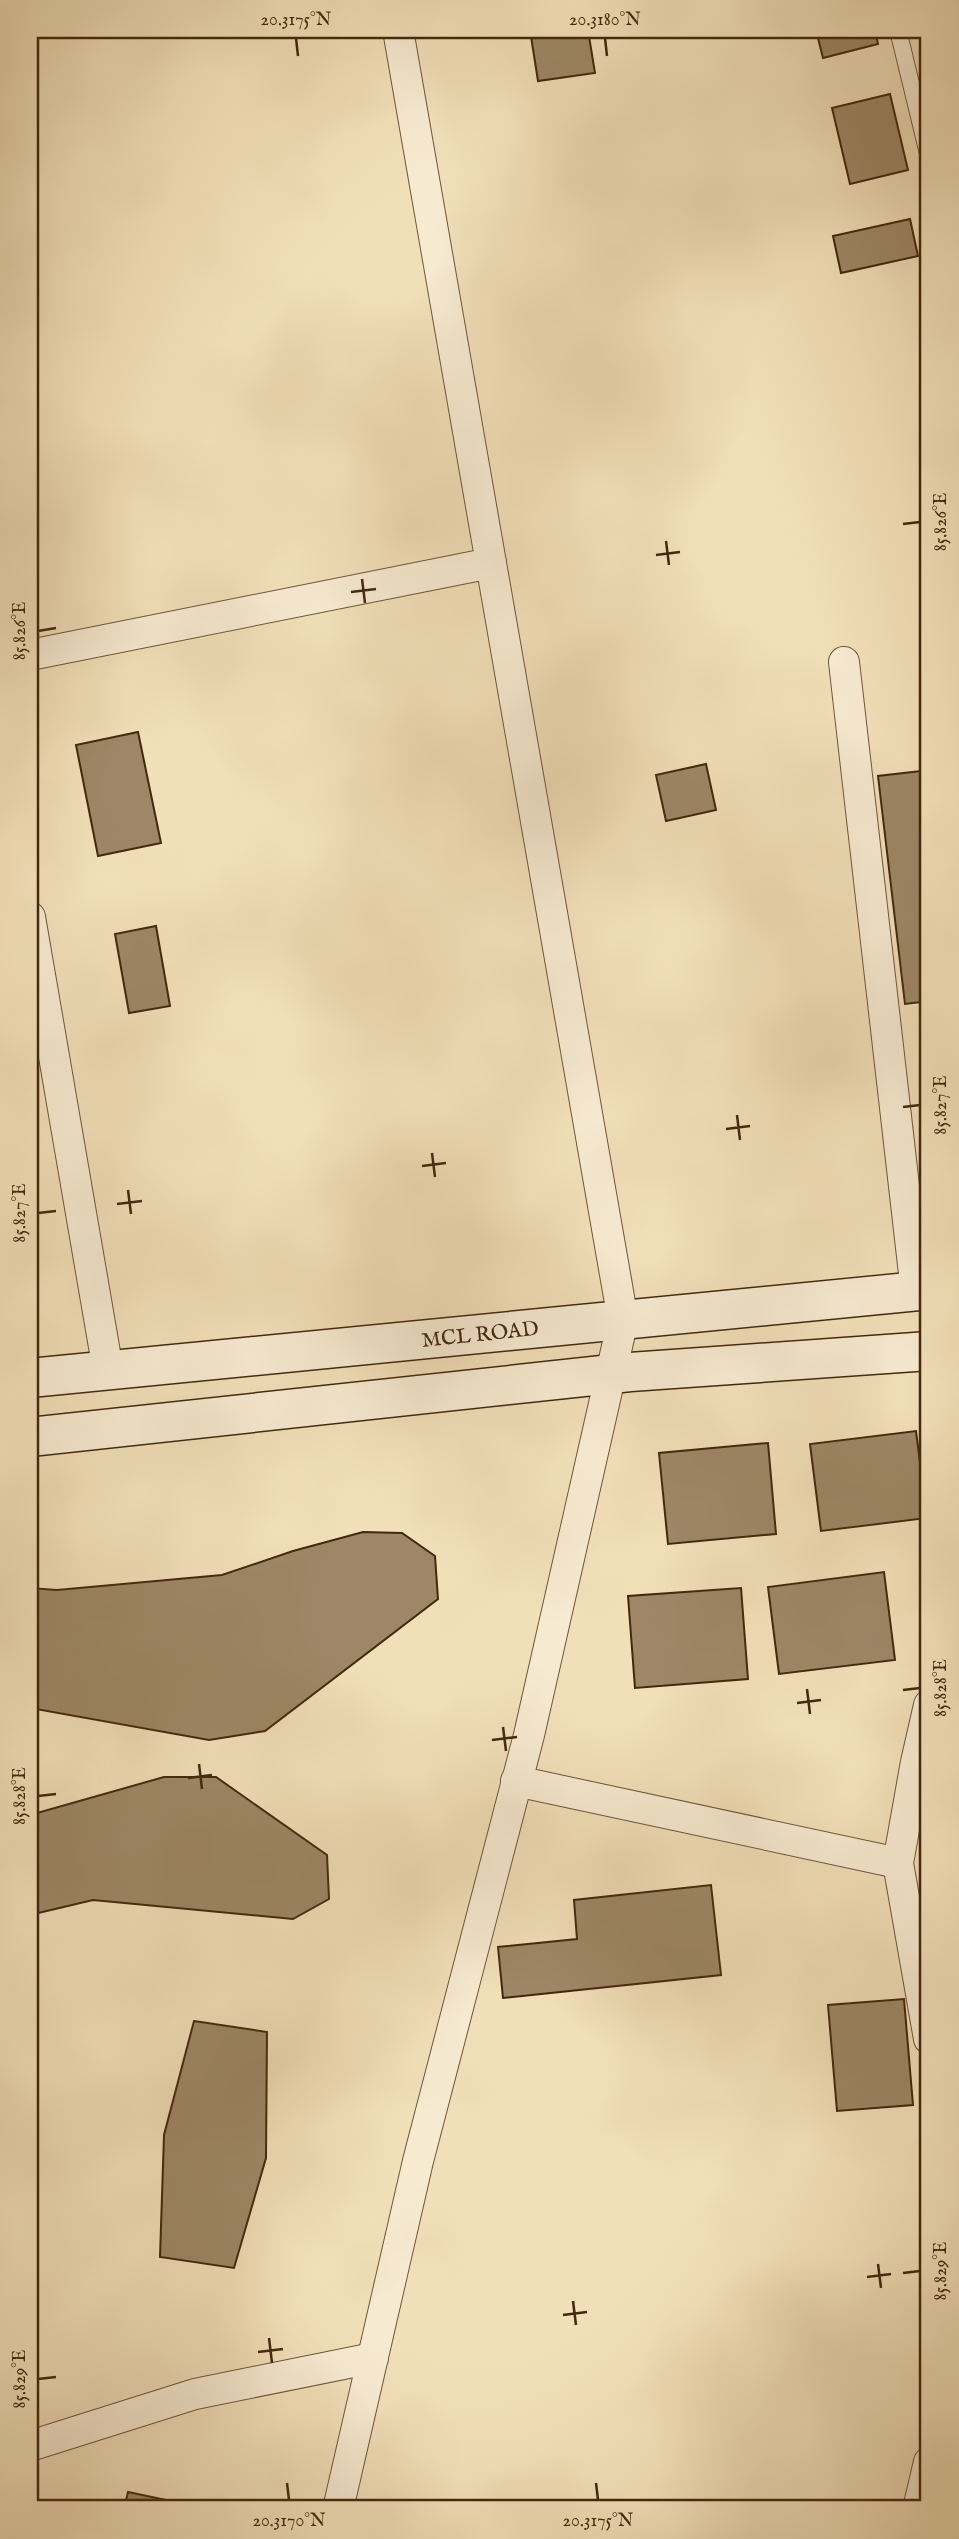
<svg xmlns="http://www.w3.org/2000/svg" width="959" height="2539" viewBox="0 0 959 2539" font-family="'IM FELL English',serif">
<style>
.building{fill:#9d8766;stroke:#43280d;stroke-width:2}
.lines{fill:none;stroke-linecap:round;stroke-linejoin:round}
.lane-casing{stroke:#6e5638;stroke-width:18}
.street-casing{stroke:#6e5638;stroke-width:32}
.secondary-casing{stroke:#43280d;stroke-width:41}
.lane{stroke:#f6ead1;stroke-width:16}
.street{stroke:#f6ead1;stroke-width:30}
.secondary{stroke:#f6ead1;stroke-width:38}
.ticks{fill:none;stroke:#43280d;stroke-width:2.5}
.labels{text-anchor:middle;stroke-width:5;stroke-linejoin:round;paint-order:stroke}
.street-label{font-size:21px;fill:#43280d;stroke:#f6ead1}
.neatline{fill:none;stroke:#43280d;stroke-width:2.5}
.ticks-label{font-size:18px;text-anchor:middle;fill:#43280d}
</style>
<rect width="100%" height="100%" fill="#f1dfb8"/>
<filter id="stains"><feTurbulence type="fractalNoise" baseFrequency=".00286" numOctaves="4"/><feColorMatrix values="0 0 0 0 .2 0 0 0 0 .09 0 0 0 0 .02 0 0 0 .5 -.17"/></filter>
<radialGradient id="worn" r=".72"><stop offset=".6" stop-color="#630" stop-opacity="0"/><stop offset="1" stop-color="#630" stop-opacity=".3"/></radialGradient>
<!-- building -->
<g class="building">
<path d="M530,30H588L595,73L538,81Z"/>
<path d="M816,30H875L878,44L823,58Z"/>
<path d="M890,94L908,170L850,184L832,108Z"/>
<path d="M910,219L918,256L841,273L833,236Z"/>
<path d="M138,732L161,843L98,856L76,745Z"/>
<path d="M706,764L716,810L666,821L656,775Z"/>
<path d="M929,770V1001L905,1004L878,776Z"/>
<path d="M156,926L170,1006L129,1013L115,934Z"/>
<path d="M916,1431L927,1518L821,1531L810,1444Z"/>
<path d="M768,1443L776,1534L668,1544L659,1453Z"/>
<path d="M363,1532L402,1533L435,1556L438,1599L265,1731L209,1740L30,1708V1588L57,1590L222,1575L293,1551Z"/>
<path d="M884,1572L895,1660L779,1674L768,1587Z"/>
<path d="M741,1588L748,1679L635,1688L628,1596Z"/>
<path d="M164,1777H216L327,1855L329,1899L293,1919L93,1900L30,1915V1815Z"/>
<path d="M711,1885L721,1975L503,1998L498,1947L577,1939L574,1900Z"/>
<path d="M904,1999L913,2105L837,2111L828,2005Z"/>
<path d="M194,2021L267,2032L266,2158L234,2268L160,2257L164,2135Z"/>
<path d="M128,2492L209,2509H124Z"/>
</g>
<g class="lines">
<defs>
<path id="lane" d="M898,30L929,158"/>
<g id="street">
<path d="M30,655L491,563"/>
<path d="M844,662L916,1291"/>
<path d="M30,917L108,1370"/>
<path d="M929,1705L916,1762L898,1863L929,2039"/>
<path d="M516,1781L898,1863"/>
<path d="M30,2446L195,2394L373,2358"/>
<path d="M338,2509L418,2161L529,1735L623,1320L398,30"/>
<path d="M918,2509L929,2462"/>
</g>
<g id="secondary">
<path d="M30,1378L929,1290"/>
<path d="M30,1437L630,1372L929,1351"/>
</g>
</defs>
<!-- lane casing -->
<use href="#lane" class="lane-casing"/>
<!-- street casing -->
<use href="#street" class="street-casing"/>
<!-- secondary casing -->
<use href="#secondary" class="secondary-casing"/>
<!-- lane -->
<use href="#lane" class="lane"/>
<!-- street -->
<use href="#street" class="street"/>
<!-- secondary -->
<use href="#secondary" class="secondary"/>
</g>
<!-- ticks -->
<path class="ticks" d="M296,38L298,56M605,38L607,56M903,524L920,522M666,541L669,565M656,555L680,552M362,579L365,603M351,592L376,589M38,631L56,628M903,1107L920,1105M737,1115L740,1140M726,1129L750,1126M432,1153L435,1177M422,1166L446,1163M128,1190L131,1214M117,1204L142,1201M38,1213L56,1211M807,1689L810,1714M903,1690L920,1688M797,1703L821,1700M503,1727L506,1751M492,1740L517,1737M199,1764L202,1789M188,1778L212,1775M38,1796L56,1794M878,2264L881,2288M903,2273L920,2271M867,2277L891,2274M573,2301L576,2325M563,2315L587,2312M269,2338L272,2363M258,2352L283,2349M38,2379L56,2377M287,2483L289,2500M596,2483L598,2500"/>
<g class="labels">
<!-- street labels -->
<g class="street-label">
<text transform="translate(480 1334) rotate(-6)" y="7">MCL ROAD</text>
</g>
</g>
<!-- margin -->
<rect width="959" height="2539" fill="none" stroke="#f1dfb8" stroke-width="77"/>
<rect x="38" y="38" width="882" height="2462" class="neatline"/>
<g class="ticks-label">
<text x="296" y="25">20.3175°N</text>
<text x="605" y="25">20.3180°N</text>
<text transform="translate(940 522) rotate(-90)" y="6">85.826°E</text>
<text transform="translate(19 631) rotate(-90)" y="6">85.826°E</text>
<text transform="translate(940 1105) rotate(-90)" y="6">85.827°E</text>
<text transform="translate(19 1213) rotate(-90)" y="6">85.827°E</text>
<text transform="translate(940 1688) rotate(-90)" y="6">85.828°E</text>
<text transform="translate(19 1796) rotate(-90)" y="6">85.828°E</text>
<text transform="translate(940 2271) rotate(-90)" y="6">85.829°E</text>
<text transform="translate(19 2379) rotate(-90)" y="6">85.829°E</text>
<text x="289" y="2526">20.3170°N</text>
<text x="598" y="2526">20.3175°N</text>
</g>
<rect width="100%" height="100%" filter="url(#stains)"/>
<rect width="100%" height="100%" fill="url(#worn)"/>
</svg>
